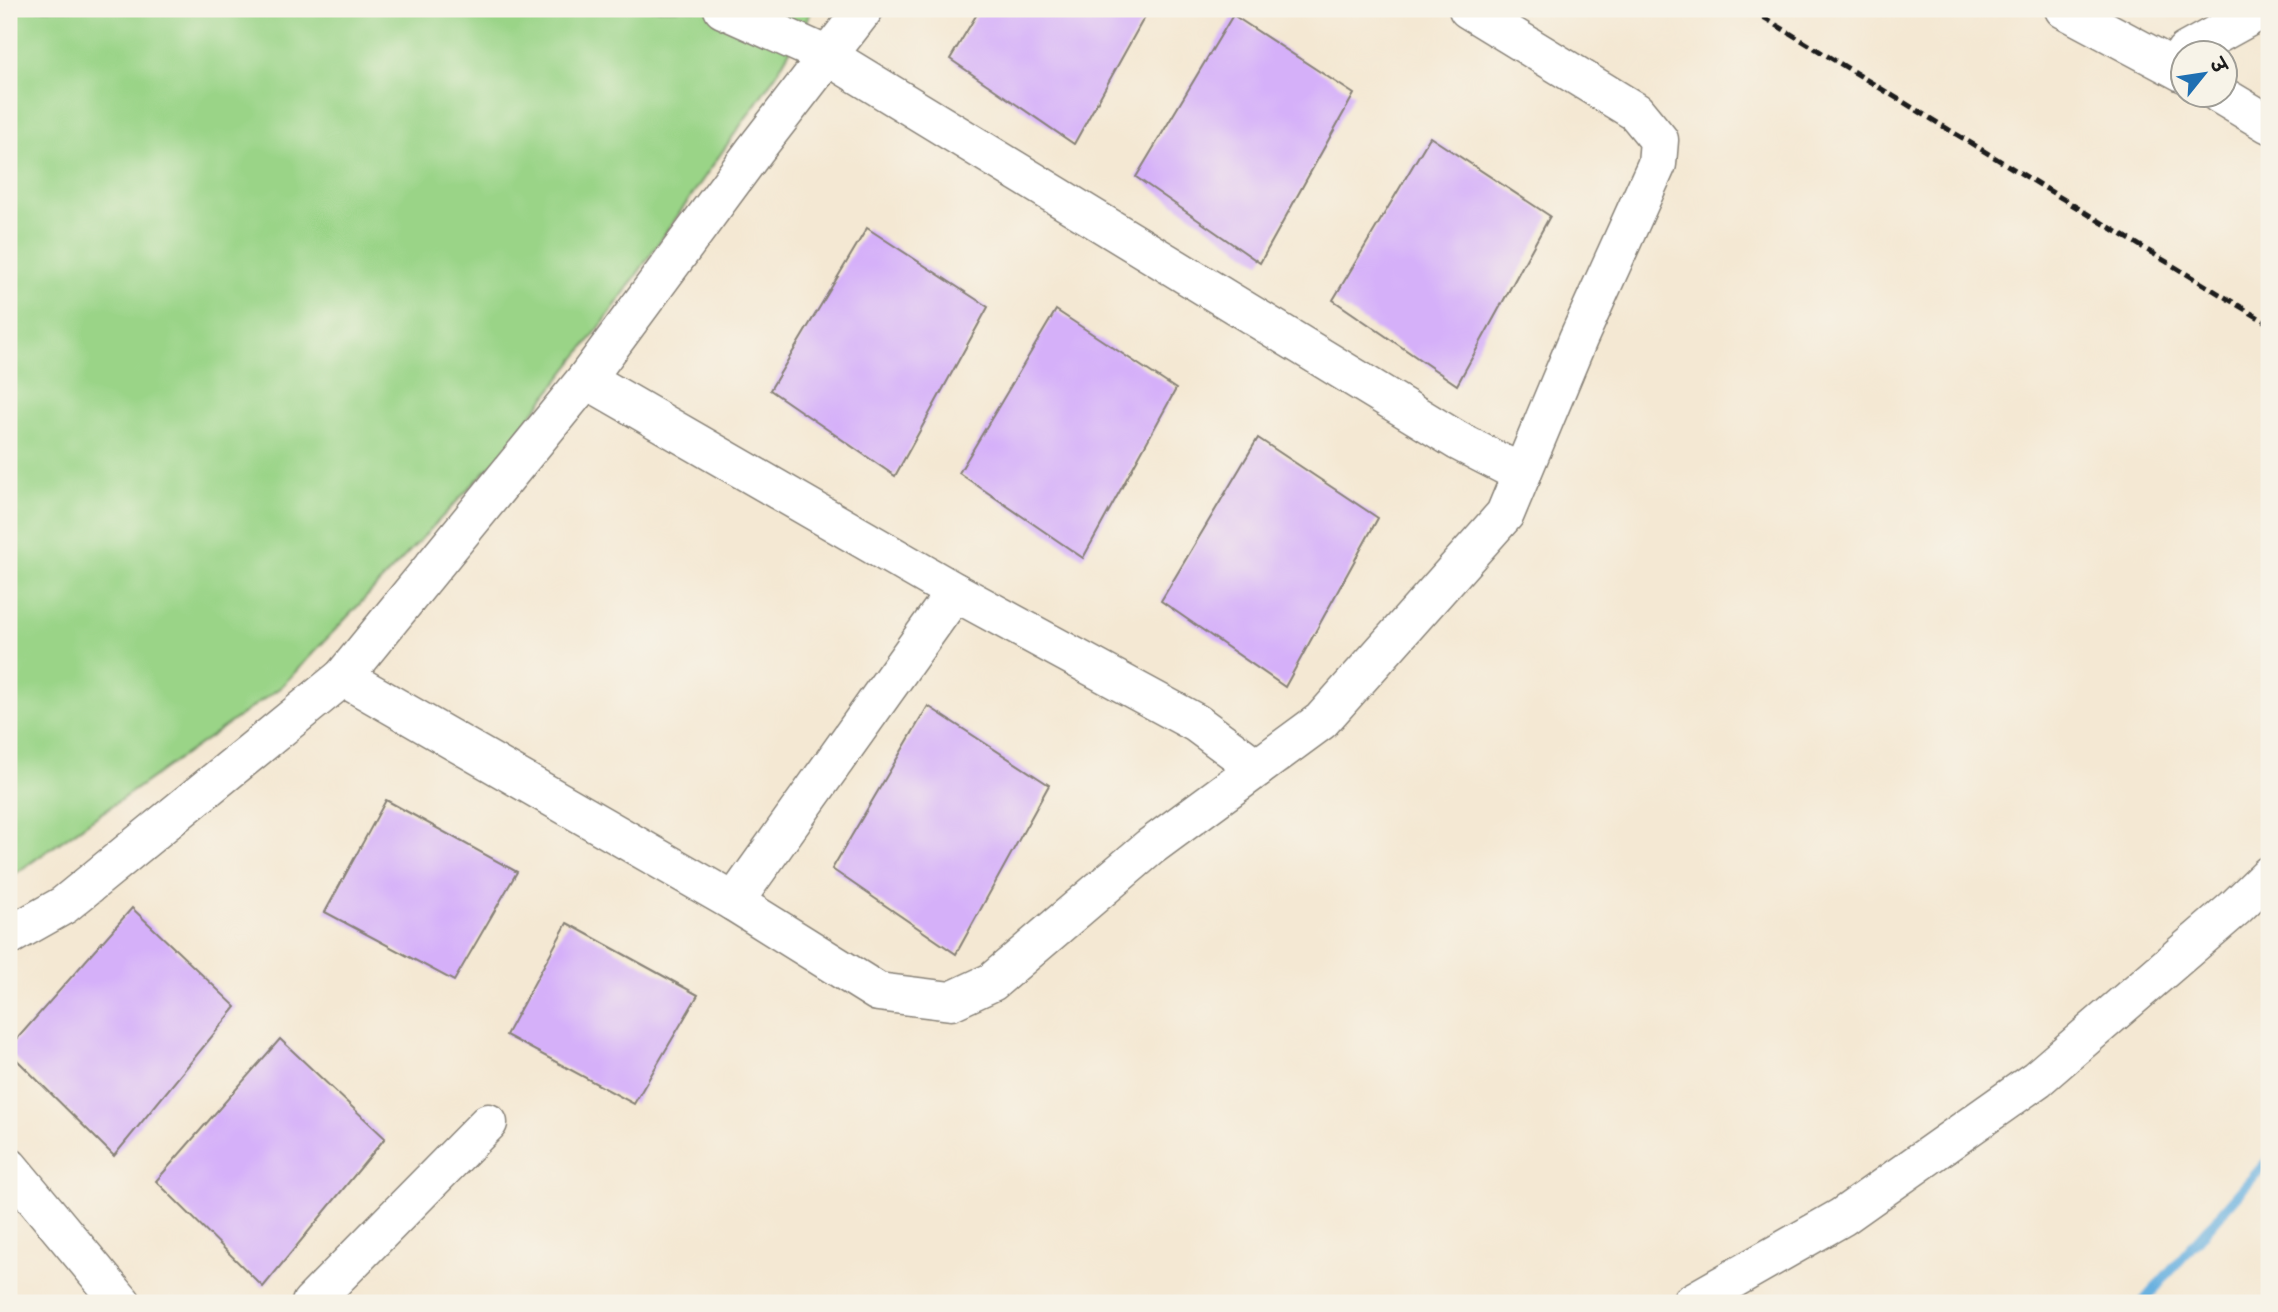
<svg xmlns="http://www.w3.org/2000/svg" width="2278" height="1312" viewBox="0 0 2278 1312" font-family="Itim,'Playpen Sans Deva',sans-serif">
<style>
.green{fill:#9ad487;stroke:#5b7852;stroke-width:2}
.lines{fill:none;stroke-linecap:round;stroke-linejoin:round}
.stream{stroke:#69b1e0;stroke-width:10}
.building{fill:#d5b0f9}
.minor-casing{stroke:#888278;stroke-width:41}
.minor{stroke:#fff;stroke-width:38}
.rail{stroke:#1c1c1c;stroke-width:5;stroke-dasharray:10 5;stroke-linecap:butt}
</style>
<rect width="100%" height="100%" fill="#f7f3e8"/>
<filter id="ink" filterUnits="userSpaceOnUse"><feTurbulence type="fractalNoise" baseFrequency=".0143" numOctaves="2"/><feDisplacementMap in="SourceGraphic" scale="14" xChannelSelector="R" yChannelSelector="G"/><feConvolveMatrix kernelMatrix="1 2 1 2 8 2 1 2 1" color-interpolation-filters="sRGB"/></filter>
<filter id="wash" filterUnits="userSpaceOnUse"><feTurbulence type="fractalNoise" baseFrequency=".00686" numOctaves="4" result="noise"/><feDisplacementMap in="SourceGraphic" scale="28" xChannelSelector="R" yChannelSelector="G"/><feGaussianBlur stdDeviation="1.57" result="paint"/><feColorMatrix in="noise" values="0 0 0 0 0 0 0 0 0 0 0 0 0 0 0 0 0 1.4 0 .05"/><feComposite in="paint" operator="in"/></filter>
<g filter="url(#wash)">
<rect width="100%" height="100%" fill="#f4e8d3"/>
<!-- green -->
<path class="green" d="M9,9H813L777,73L603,323L497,459L281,687L9,878Z"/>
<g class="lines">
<!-- stream -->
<path class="stream" d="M2142,1303L2269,1159"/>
</g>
<g id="blocks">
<!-- building -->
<g class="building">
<path d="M980,9H1149L1074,144L950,59Z"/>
<path d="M1233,15L1354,94L1260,263L1136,177Z"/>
<path d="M1430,137L1550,216L1457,385L1333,300Z"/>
<path d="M867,228L988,307L895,476L770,390Z"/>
<path d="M1056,310L1176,389L1083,558L959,473Z"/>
<path d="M1258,438L1378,518L1285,687L1161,601Z"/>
<path d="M928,706L1049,785L956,954L832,869Z"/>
<path d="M386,800L517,872L454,981L325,912Z"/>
<path d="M132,908L236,1007L114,1156L9,1052V1048Z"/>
<path d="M567,923L698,995L634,1104L506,1035Z"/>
<path d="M280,1039L385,1138L263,1287L156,1181Z"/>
</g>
</g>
</g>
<g filter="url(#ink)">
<use href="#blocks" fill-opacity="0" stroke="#888278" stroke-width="2"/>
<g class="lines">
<defs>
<g id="minor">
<path d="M723,9L828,56L1458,441L1522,474"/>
<path d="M2064,9L2184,73"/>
<path d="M2185,52L2263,9"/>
<path d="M2219,94L2269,124"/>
<path d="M586,379L955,592L1196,723L1257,768"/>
<path d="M343,677L734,902L878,992L951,1001L992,982L1150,847L1321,721L1505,514L1578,339L1657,164L1659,140L1636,112L1468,9"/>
<path d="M734,902L955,592"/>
<path d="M9,936L64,905L343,677L586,379L755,150L864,9"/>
<path d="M9,1167L122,1303"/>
<path d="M311,1303L488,1123"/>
<path d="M1691,1303L1842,1217L2037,1079L2235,908L2269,875"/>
</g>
</defs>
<!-- minor casing -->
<use href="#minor" class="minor-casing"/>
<!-- minor -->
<use href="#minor" class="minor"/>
<!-- rail -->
<path class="rail" d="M1750,9L2269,324"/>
</g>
</g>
<!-- margin -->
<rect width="2278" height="1312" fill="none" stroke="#f7f3e8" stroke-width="35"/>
<!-- north arrow -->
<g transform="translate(2204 74) rotate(60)"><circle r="33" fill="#f7f3e8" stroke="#9f9d96" stroke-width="2"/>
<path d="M0-5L12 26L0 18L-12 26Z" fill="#1f6fb2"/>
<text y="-10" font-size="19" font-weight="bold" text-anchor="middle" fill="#1c1c1c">उ</text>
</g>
</svg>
